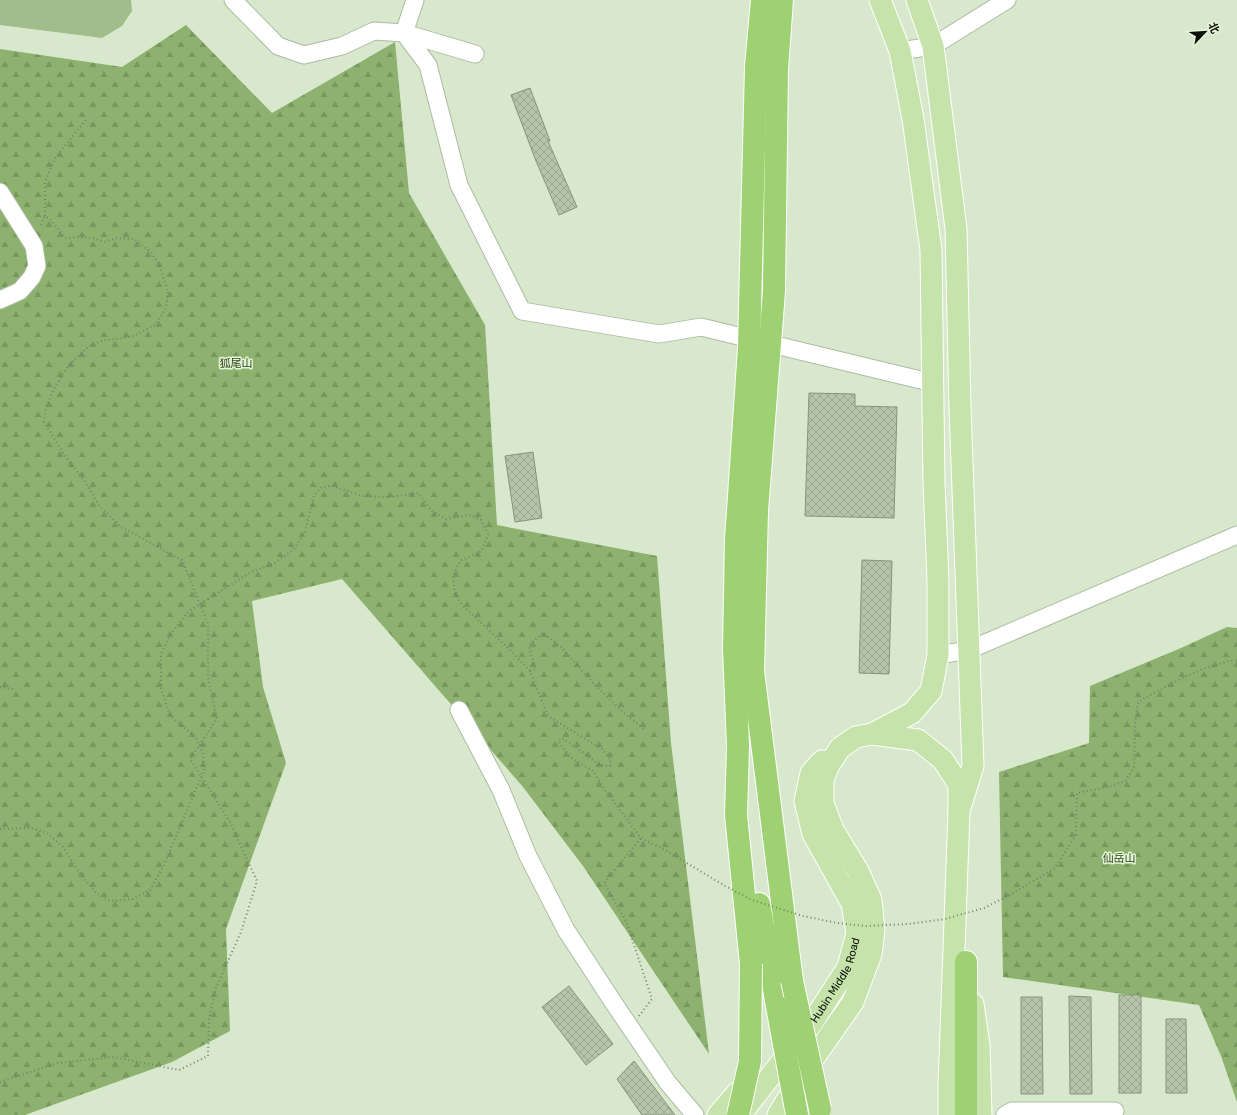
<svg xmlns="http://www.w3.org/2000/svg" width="1237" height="1115" viewBox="0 0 1237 1115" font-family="Rubik,'Noto Sans SC',sans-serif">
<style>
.forest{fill:url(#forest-firs)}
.pitch{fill:#a2bd8c}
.building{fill:url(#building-cross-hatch);stroke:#86947b}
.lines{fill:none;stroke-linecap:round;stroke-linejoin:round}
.minor-casing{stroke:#acbba1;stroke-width:19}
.major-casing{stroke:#fff;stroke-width:23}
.highway-casing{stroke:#fff;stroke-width:24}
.path{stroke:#76806d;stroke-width:2;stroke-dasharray:1 3;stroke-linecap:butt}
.minor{stroke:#fff;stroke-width:17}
.major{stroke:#c5e3aa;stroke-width:21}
.highway{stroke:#9ed171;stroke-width:22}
.highway-bridge-casing{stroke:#fff;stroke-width:24;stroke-linecap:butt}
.path-bridge{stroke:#76806d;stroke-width:2;stroke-dasharray:1 3;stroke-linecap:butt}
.highway-bridge{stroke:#9ed171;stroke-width:22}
.labels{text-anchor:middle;stroke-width:3;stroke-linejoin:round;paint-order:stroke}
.park-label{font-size:11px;fill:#2a4213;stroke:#e5f5d9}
.street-label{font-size:11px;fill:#0c1108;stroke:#e5f5d9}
</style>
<defs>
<pattern id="forest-firs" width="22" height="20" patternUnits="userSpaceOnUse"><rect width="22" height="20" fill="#8db16f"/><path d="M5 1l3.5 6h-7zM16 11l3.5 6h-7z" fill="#78975f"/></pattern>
<pattern id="building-cross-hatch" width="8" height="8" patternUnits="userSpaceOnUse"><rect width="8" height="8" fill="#b6c5aa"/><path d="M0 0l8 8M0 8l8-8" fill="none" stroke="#9ba891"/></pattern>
</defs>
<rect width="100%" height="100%" fill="#d8e8cc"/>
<!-- forest -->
<g class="forest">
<path d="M186,25L272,113L395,42L409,193L485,325L497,525L657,556L671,743L709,1054L583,866L523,787L342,579L252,601L263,687L286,763L226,929L230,1031L172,1062L25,1115H0V49L122,67Z"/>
<path d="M1227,627L1237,628V1102L1221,1056L1199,1005L1003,977L999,772L1089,743L1090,686L1181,648Z"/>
</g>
<!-- pitch -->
<path class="pitch" d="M0,0H131L132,11L122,26L102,38L0,25Z"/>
<!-- building -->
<g class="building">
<path d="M530,88L550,141H548L577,207L559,215L536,161L511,95Z"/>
<path d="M809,393L855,394V406L897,407L894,518L805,516Z"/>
<path d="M533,452L542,518L515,522L505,456Z"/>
<path d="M862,560L892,561L889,674L859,673Z"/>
<path d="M569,986L613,1044L586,1065L542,1007Z"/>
<rect x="1119" y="995" width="22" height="98"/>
<path d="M1069,996L1091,997L1092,1094H1070Z"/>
<path d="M1021,997H1042L1043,1094H1021Z"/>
<path d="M1166,1019H1186L1187,1093H1166Z"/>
<path d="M634,1061L675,1115H642L617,1079Z"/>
</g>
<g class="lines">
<defs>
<g id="minor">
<path d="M233,0L278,46L304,55L342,46L374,31L404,33L475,54"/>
<path d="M415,0L404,33L428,65L459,185L522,311L659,334L701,327L933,383"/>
<path d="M900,51L933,46L1007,0"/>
<path d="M0,192L34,246L37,266L32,277L20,291L0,300"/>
<path d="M938,655L969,650L1237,535"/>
<path d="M459,710L501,790L528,856L566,930L615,1005L668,1083L695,1115"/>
<path d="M1005,1115L1012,1111H1115"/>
</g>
<g id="major">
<path d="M917,0L933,46L956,229L960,407L973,766L959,811"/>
<path d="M872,734L918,740L943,760L959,785V811L949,1086V1115"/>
<path d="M973,1004L979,1045L981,1115"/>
<path d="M718,1115L737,1093L753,1085"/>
<path id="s1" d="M740,1115L812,1023L848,967L857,933L852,904L813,834L805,801L811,773L822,761"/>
<path d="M778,1115L802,1075L853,1002L871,954L874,930L871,900L858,871L833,830L823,803V779L829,765L840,748L856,737L872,734L912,713L931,691L938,655V580L934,483L931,250L913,119L900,51L880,0"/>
</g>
<g id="highway">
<path d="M756,67L762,0"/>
<path d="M777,69L782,0"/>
<path d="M738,511L736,538L734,649L738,746L736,815L751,964"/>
<path d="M757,511L753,671L792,981"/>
<path d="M759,904L777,1006"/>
<path d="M966,1115V962"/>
</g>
</defs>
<!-- minor casing -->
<use href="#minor" class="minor-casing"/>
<!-- major casing -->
<use href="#major" class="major-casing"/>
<!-- highway casing -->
<use href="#highway" class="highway-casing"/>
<!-- path -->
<g class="path">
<path d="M45,216V182L55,158L86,120"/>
<path d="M208,599L251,572L273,564L294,549L305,532L314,495L322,487L333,486L362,496L389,497"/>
<path d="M530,671L536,669L531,655L529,645L543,633L561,647L595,685L624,713L644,729"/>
<path d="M0,687L13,689"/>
<path d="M1076,835L1077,793L1108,787L1125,781L1134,768L1135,724L1138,702C1169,685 1202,665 1237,660"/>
<path d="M639,1016L652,999L626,921L604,883L641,838"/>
<path d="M0,1082L58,1063L114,1057L179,1070L208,1056L209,1020L216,988L241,932L257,881L230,822L190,759L217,719L208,678V624L182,560L121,527L99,505L84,480L67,459L44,422L46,407L56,385L70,364L89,346L104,340L117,339L134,336L155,325L166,308L168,292L160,267L151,252L134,239L117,238L104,242C92,236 79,237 65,238L50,219L45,216L40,227"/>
</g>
<!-- minor -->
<use href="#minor" class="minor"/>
<!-- major -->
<use href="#major" class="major"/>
<!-- highway -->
<use href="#highway" class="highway"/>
<defs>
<g id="highway-bridge">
<path d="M738,511L749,348L756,67"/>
<path d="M757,511L774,291L777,69"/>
<path d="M792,981L820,1109"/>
<path d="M777,1006L797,1115"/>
<path d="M738,1115L750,1061L751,964"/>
</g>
</defs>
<!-- highway-bridge casing -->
<use href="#highway-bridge" class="highway-bridge-casing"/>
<!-- path-bridge -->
<g class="path-bridge">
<path d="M389,497L418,493L432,511L446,519L470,515L481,520L488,534L482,551L460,561L453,576L455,594L463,606L511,651L530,671L548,716L602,749L611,760L610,766L600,765L564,739L558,740L562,747L573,759L593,771L605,790L641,838L667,851L725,886L752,900L803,916L837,923L866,926L908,924L945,919L984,908L1006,897L1054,869L1076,835"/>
<path d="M0,829L31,828L47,833L63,847L81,875L96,893L110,901L133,899L150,890L164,865L204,770L203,753L196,738L170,715L161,689V654L170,635L189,611L208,599"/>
</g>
<!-- highway-bridge -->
<use href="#highway-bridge" class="highway-bridge"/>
</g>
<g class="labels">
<!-- park labels -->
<g class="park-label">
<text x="236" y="367">狐尾山</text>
<text x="1119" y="862">仙岳山</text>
</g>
<!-- street labels -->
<g class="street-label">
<text dy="4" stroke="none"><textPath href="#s1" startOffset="166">Hubin Middle Road</textPath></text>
</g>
</g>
<!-- north arrow -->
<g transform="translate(1205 32) rotate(65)" stroke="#e5f5d9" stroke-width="3" paint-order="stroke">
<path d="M0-3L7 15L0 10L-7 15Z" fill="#0c1108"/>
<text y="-6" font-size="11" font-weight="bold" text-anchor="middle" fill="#0c1108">北</text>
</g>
</svg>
